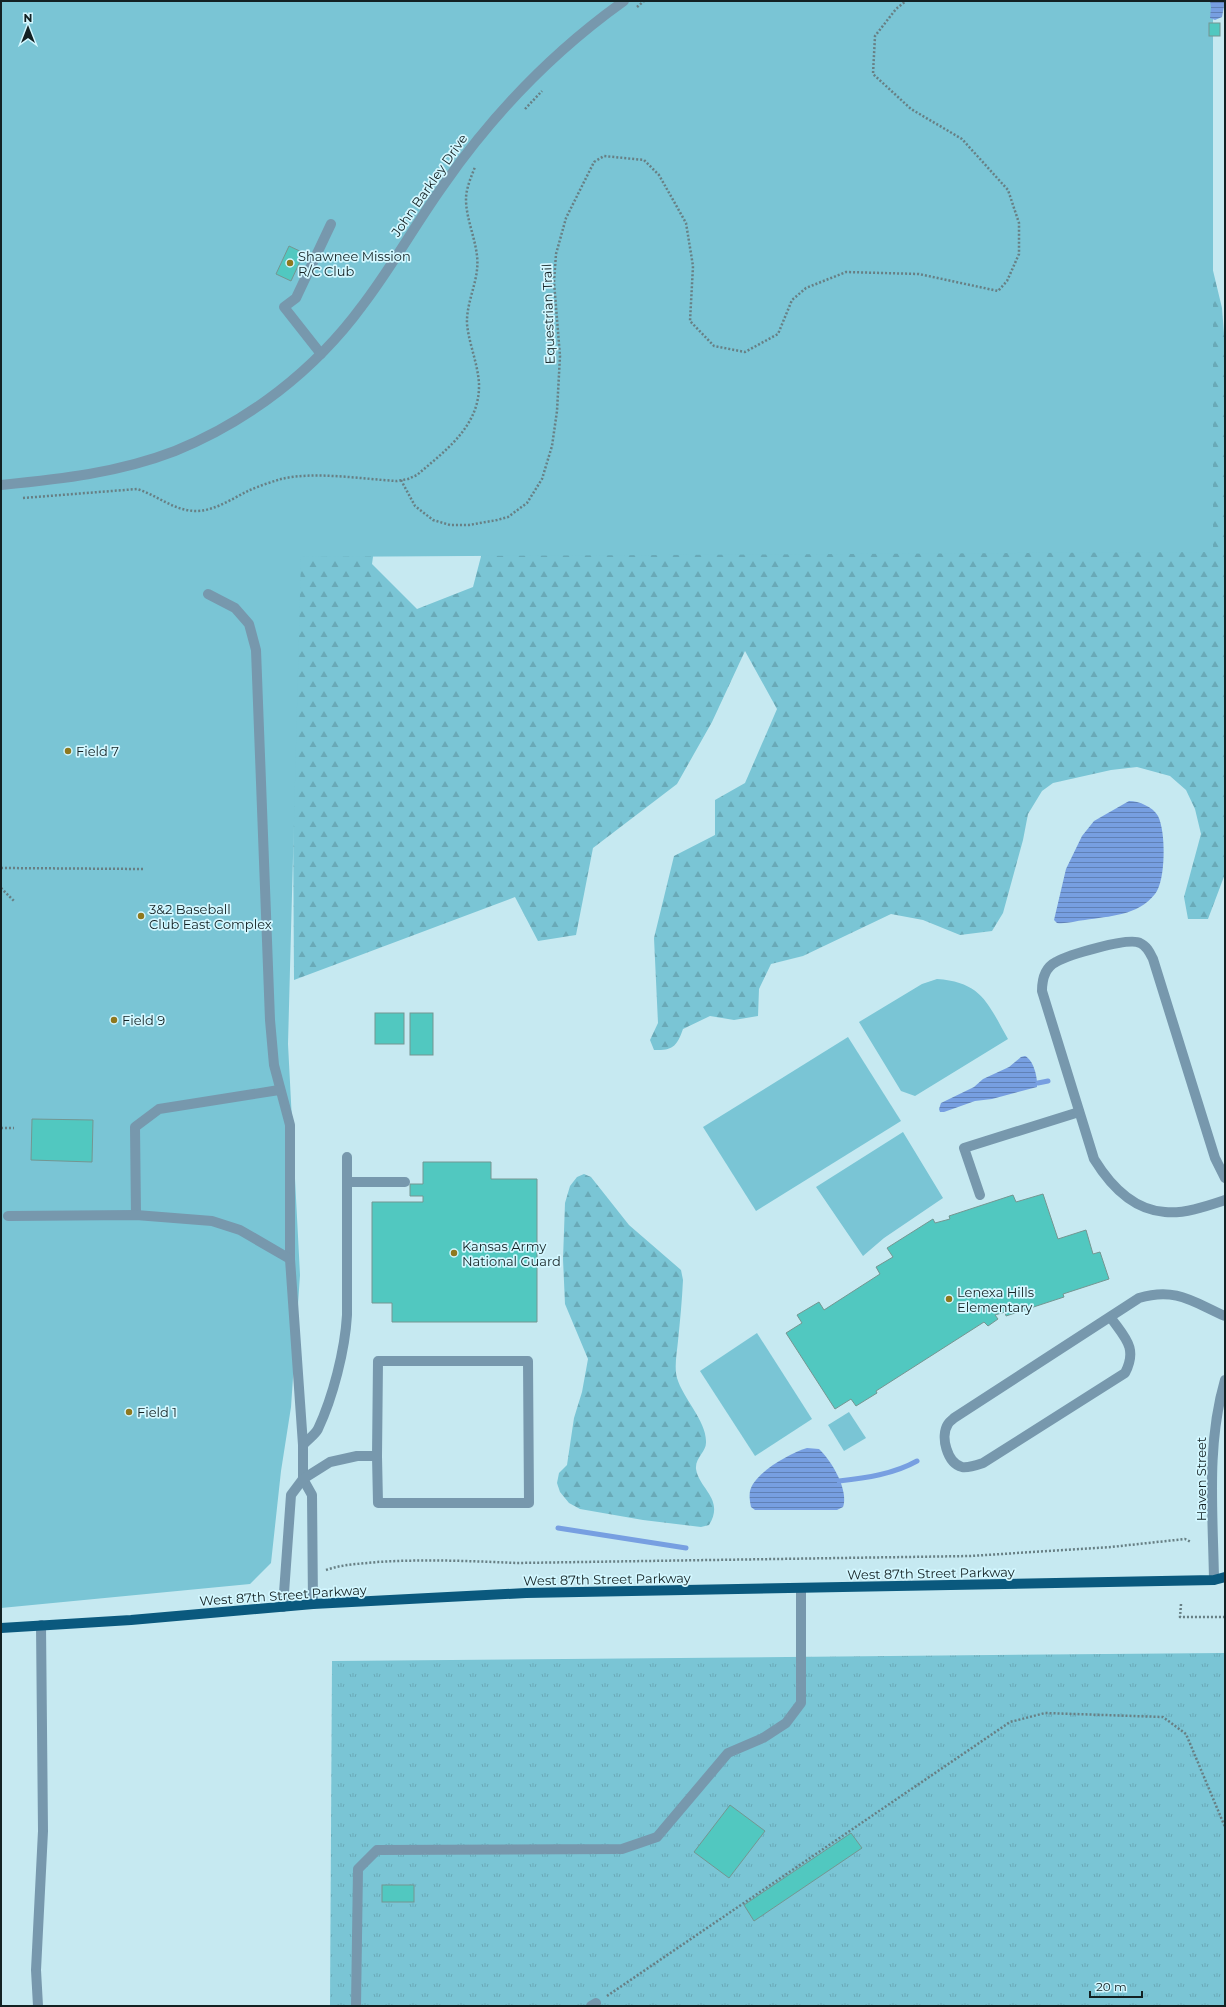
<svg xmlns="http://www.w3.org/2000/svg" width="1226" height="2007" viewBox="0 0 1226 2007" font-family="Montserrat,sans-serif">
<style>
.grass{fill:url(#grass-tufts)}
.forest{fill:url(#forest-firs)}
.green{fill:#7ac5d5}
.water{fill:url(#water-rules)}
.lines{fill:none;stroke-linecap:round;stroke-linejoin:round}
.stream{stroke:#779fe1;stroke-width:5}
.building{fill:#51c8c0;stroke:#749692}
.path{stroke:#677f84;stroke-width:2.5;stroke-dasharray:2 2;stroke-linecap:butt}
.minor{stroke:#7798ad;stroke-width:10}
.major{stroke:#0a597e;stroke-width:10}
.poi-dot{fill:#8f781e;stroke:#d3f7ff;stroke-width:1.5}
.labels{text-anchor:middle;stroke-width:3.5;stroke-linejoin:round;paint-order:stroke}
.street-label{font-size:13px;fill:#132123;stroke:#d3f7ff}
.poi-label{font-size:13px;fill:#132123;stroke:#d3f7ff;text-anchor:start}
</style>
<defs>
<pattern id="grass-tufts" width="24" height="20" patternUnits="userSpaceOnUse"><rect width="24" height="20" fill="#7ac5d5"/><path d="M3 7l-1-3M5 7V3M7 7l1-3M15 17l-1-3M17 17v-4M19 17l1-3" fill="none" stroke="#69a9b7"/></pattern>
<pattern id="forest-firs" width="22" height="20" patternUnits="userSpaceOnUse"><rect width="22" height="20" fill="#7ac5d5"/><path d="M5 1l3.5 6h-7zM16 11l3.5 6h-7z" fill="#69a9b7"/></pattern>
<pattern id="water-rules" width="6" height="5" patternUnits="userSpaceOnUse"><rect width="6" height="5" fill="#779fe1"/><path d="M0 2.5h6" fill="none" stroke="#6081b6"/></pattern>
</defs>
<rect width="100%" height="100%" fill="#c6e9f1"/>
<!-- grass -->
<path class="grass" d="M1225,1653V2006H330L332,1661Z"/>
<!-- forest -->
<g class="forest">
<path d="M1204,233L1222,308L1225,346V874L1208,919H1188L1184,897L1201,834L1195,809L1186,790L1170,776L1137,767L1111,770L1053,783L1042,791L1028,814L1023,840L1003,913L992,931L960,935L923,920L891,914L803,956L771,964L759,989L758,1016L734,1020L710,1016L683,1029C677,1046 673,1051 654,1050L650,1040L658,1023L654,938L674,856L715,835V800L745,783L777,709L745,651L712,722L677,784L593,848L576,935L538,941L515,897L294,980L292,635L259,574L381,499L372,564L417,609L473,587L501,480Z"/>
<path d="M584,1174L591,1177L629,1225L681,1270L683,1280C682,1301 680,1321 678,1341C677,1352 674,1367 677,1378C683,1398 706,1421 706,1441C707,1452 695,1457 696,1469C699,1489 725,1499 709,1525L701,1527L643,1520L580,1509L569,1503L560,1492L557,1483L559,1473L567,1465L574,1418L582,1392L588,1359L565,1304L563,1259L565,1203L570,1186L577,1177Z"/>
</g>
<!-- green -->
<g class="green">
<path d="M1,1H1213V552L301,557L288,1044L300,1275L291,1407L281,1471L271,1563L250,1584L1,1608Z"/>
<path d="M937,979C982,982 988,1004 1008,1039L915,1096L901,1091L859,1022L922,984Z"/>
<path d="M848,1037L901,1121L756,1211L703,1127Z"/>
<path d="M903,1132L943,1198L884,1238L863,1256L816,1187Z"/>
<path d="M757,1333L812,1419L755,1456L700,1371Z"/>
<path d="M849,1412L866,1438L844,1451L828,1425Z"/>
</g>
<!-- water -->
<g class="water">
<path d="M1210,1H1225L1222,17L1215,20L1210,18L1211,7Z"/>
<path d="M1129,801C1139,801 1153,807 1158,816C1166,831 1166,881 1155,894C1138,916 1109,916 1085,920C1075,921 1067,924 1057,923L1054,920L1066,869L1082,836L1094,821Z"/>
<path d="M1025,1056C1034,1060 1038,1079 1037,1087L992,1099L975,1101L944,1112H940L939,1109L941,1103L974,1087L983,1079L1009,1067L1021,1057Z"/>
<path d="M807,1448L819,1449C831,1460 849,1490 843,1507L837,1510H755L751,1507C750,1502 749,1497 750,1491C754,1473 790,1453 807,1448Z"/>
</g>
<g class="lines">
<!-- stream -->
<g class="stream">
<path d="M1038,1083L1048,1081"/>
<path d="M839,1481C866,1478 894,1474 917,1461"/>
<path d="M558,1528L686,1548"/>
</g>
</g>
<!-- building -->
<g class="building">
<rect x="1209" y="23" width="11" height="13"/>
<path d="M289,246L304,253L291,281L276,274Z"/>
<rect x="375" y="1013" width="29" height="31"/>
<rect x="410" y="1013" width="23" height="42"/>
<path d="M32,1119L93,1120L92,1162L31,1160Z"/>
<path d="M423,1162H491V1179H537V1322H392V1303H372V1202H423V1196H410V1184H423Z"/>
<path d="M1043,1194L1058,1239L1086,1230L1093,1254L1100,1252L1109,1279L1063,1294L1064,1297L1006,1316L1005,1312L995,1315L998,1319L988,1326L984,1322L876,1391L877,1393L856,1406L851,1399L835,1409L786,1333L802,1323L797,1315L819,1302L824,1310L880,1274L876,1267L893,1257L887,1248L933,1219L935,1223L950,1219L949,1216L1013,1195L1016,1202Z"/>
<path d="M730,1805L765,1831L729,1878L694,1852Z"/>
<path d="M851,1833L862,1848L754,1921L744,1905Z"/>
<rect x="382" y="1885" width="32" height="17"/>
</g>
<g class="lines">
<!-- path -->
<g class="path">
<path d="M637,7L644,1"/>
<path d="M525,109L542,91"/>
<path d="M401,480L415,506L433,520L450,525H469L497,520L508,517L527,503L542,479L552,446L557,411L560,356L554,282L556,254L566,218L594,162L604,156L644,160L659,175L686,223L693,266L690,321L714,346L745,352L778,334L792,300L806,288L846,272L919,274L998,291L1007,281L1019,254V223L1008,190L962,139L911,109L873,74L875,36L896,9L906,1"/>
<path d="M23,498L137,489C157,495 174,511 196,511C215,511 233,498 250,490C259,486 271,482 281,479C315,471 361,479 397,481L408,479L417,475C446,450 480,426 479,384C478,364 469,344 467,324C466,301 480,279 477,256C475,237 466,218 466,199C466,189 471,177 475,167"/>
<path d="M1,868L145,869"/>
<path d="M1,888L15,902"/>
<path d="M1,1128H14"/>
<path d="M326,1570C343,1564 360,1564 377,1562C424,1559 471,1561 517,1563L970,1556L1111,1547L1185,1539L1191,1542"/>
<path d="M1181,1604L1180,1617H1225"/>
<path d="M607,1996L1010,1722L1045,1713L1163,1717L1186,1734L1225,1827"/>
</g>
<!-- minor -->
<g class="minor">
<path d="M321,354L284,307L296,298L331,224"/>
<path d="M1,485C61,479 118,473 175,451C249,421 315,370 362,306C392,267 416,223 445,183C494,113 554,51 624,1"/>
<path d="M208,594L235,608L249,624L256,650L270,1020L274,1065L290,1125V1259L303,1445V1479L312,1495L313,1604"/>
<path d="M1225,1178L1215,1158L1153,959C1150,953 1147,946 1140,943C1128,937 1068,955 1056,962C1044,968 1042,980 1042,991L1094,1159C1110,1185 1133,1210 1165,1212C1184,1214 1207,1206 1225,1200"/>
<path d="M347,1182H405"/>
<path d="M980,1195L964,1148L1079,1112"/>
<path d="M136,1215L135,1127L159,1109L279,1090"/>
<path d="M8,1216L136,1215L212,1221L240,1230L290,1259"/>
<path d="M1111,1318C1125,1338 1138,1348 1125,1373L983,1463C977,1465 969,1468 962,1467C947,1463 940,1436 948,1424C949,1422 952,1420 954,1418L1139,1298C1176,1287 1193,1302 1225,1316"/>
<path d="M303,1445C307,1440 315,1435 318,1429C333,1397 345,1350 347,1315V1157"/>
<path d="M1214,1580C1213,1513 1206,1445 1225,1380"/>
<path d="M283,1607L291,1495L303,1479L330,1462L357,1456H377L378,1361H528L529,1503H378L377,1456"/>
<path d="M38,2006L36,1970L43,1831L41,1625"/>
<path d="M356,2006L358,1869L377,1850L622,1849L657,1837L728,1753L763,1738L786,1723L801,1703V1588"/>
<path d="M591,2006L596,2003"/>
</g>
<!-- major -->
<path class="major" d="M1,1628L131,1620L313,1604L526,1593L1214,1580L1225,1577"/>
</g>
<!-- markers -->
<g class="poi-dot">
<circle cx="290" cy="263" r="4"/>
<circle cx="68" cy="751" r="4"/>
<circle cx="141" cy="916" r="4"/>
<circle cx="114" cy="1020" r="4"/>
<circle cx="454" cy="1253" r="4"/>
<circle cx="949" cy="1299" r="4"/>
<circle cx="129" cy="1412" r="4"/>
</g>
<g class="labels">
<!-- street labels -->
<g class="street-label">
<text transform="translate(429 185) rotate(-55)" y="5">John Barkley Drive</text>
<text transform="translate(548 314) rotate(-92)" y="5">Equestrian Trail</text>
<text transform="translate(1201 1479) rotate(-90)" y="5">Haven Street</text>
<text transform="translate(931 1573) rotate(-1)" y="5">West 87th Street Parkway</text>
<text transform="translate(607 1579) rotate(-1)" y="5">West 87th Street Parkway</text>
<text transform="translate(283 1595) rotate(-4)" y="5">West 87th Street Parkway</text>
</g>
<!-- poi labels -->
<g class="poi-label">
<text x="298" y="261">Shawnee Mission<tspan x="298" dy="15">R/C Club</tspan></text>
<text x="76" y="756">Field 7</text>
<text x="149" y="914">3&amp;2 Baseball<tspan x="149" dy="15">Club East Complex</tspan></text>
<text x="122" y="1025">Field 9</text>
<text x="462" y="1251">Kansas Army<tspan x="462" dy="15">National Guard</tspan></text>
<text x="957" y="1297">Lenexa Hills<tspan x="957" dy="15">Elementary</tspan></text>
<text x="137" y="1417">Field 1</text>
</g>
</g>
<!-- border -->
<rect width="1226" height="2007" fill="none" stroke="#132123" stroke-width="4"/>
<!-- north arrow -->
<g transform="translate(28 28)" stroke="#d3f7ff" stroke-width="3" paint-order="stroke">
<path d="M0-3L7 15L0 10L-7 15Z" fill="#132123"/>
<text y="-6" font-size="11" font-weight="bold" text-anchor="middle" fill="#132123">N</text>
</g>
<!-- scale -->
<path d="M1090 1991v6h52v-6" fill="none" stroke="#132123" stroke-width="2"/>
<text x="1096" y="1991" font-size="12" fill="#132123" stroke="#d3f7ff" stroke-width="3" paint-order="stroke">20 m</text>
</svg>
